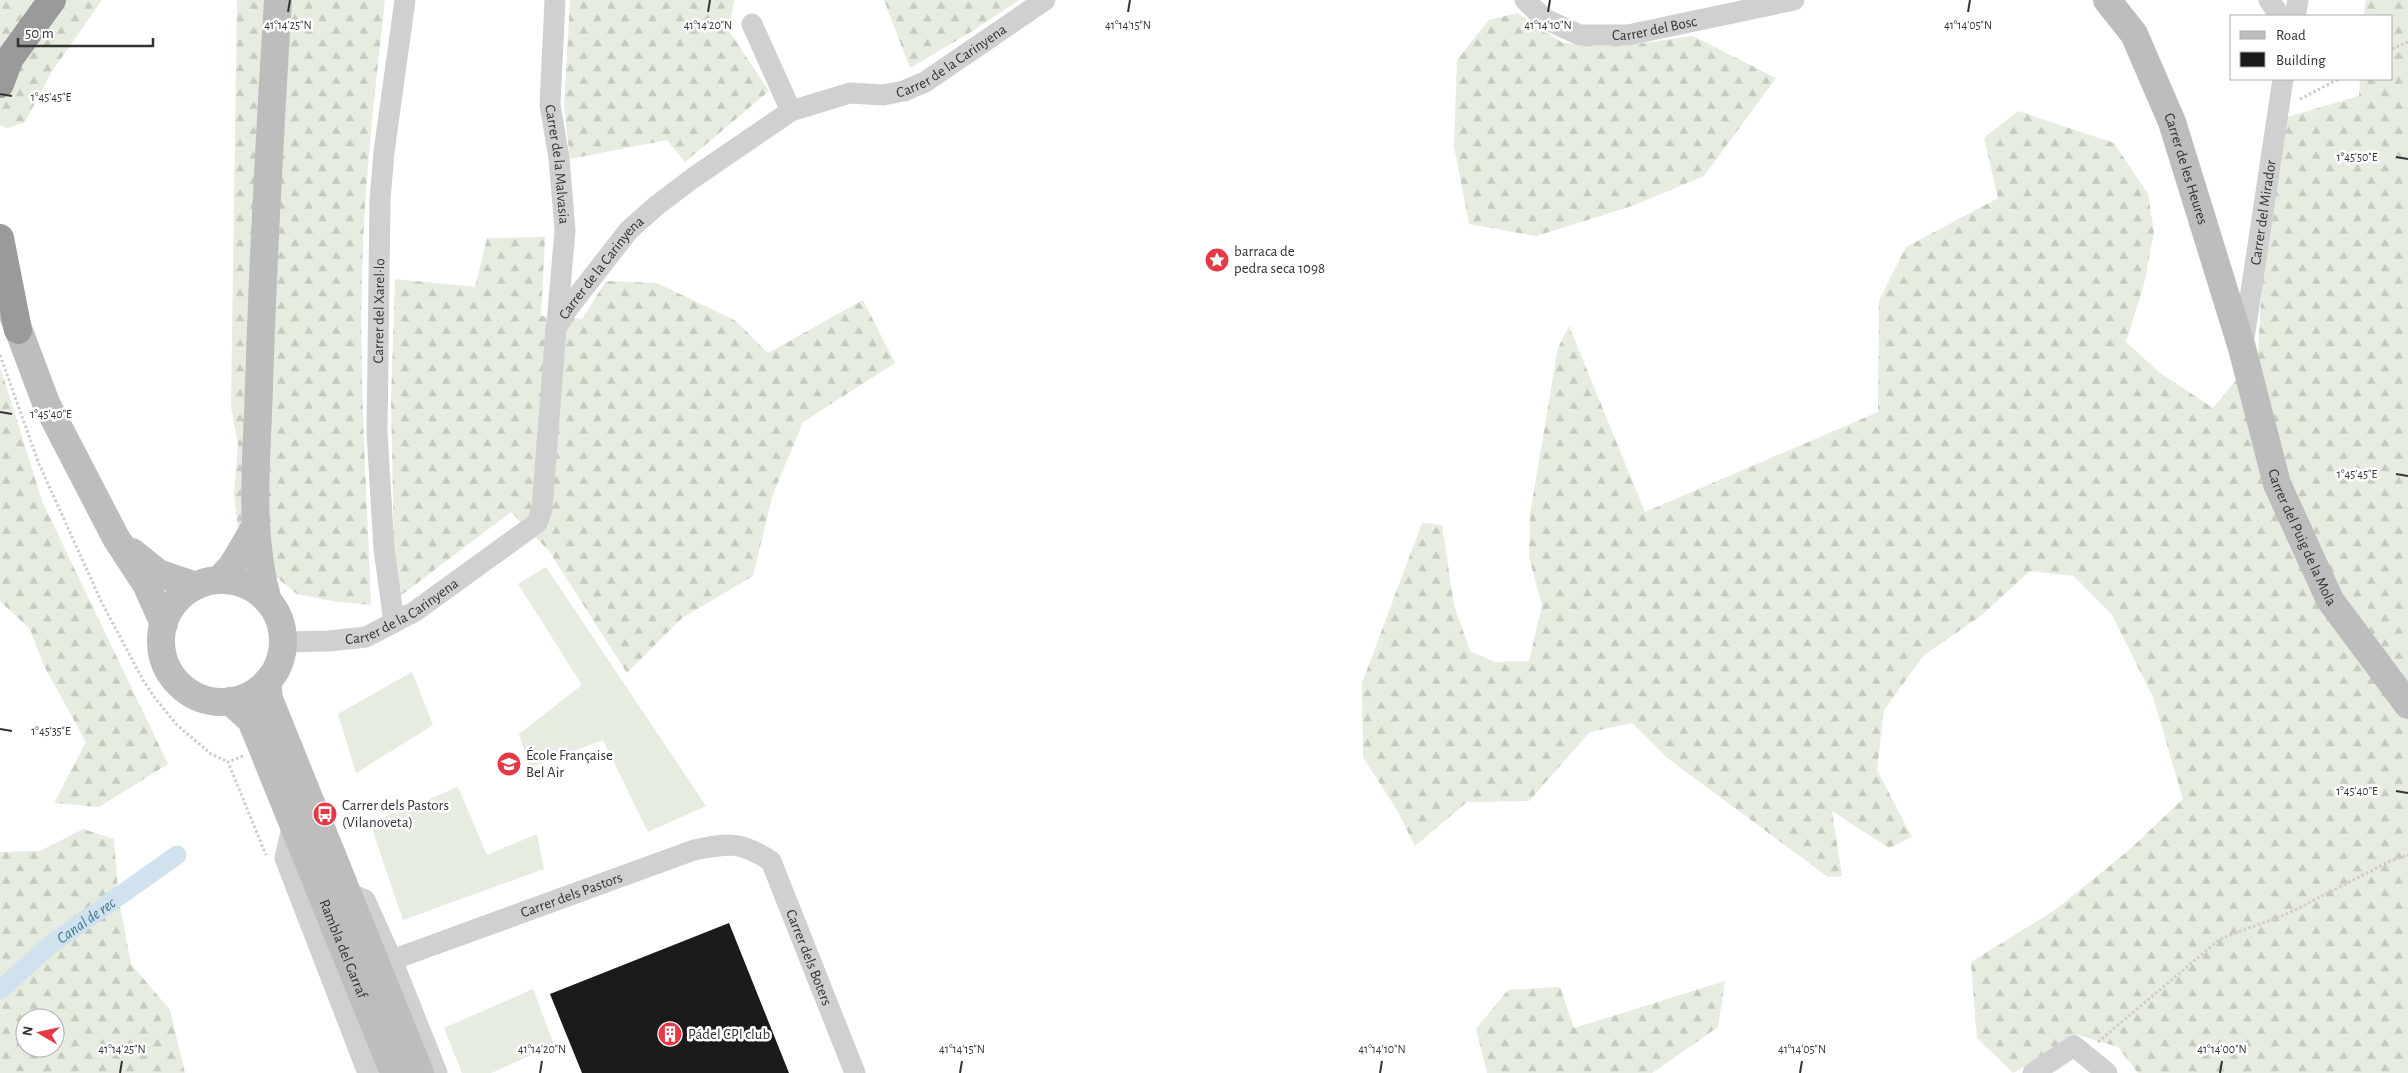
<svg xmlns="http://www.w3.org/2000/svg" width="2408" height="1073" viewBox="0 0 2408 1073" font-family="'Alegreya Sans',sans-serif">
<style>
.forest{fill:url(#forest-firs);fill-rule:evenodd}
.pitch{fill:#e6ecdf}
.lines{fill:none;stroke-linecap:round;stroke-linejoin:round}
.canal{stroke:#cfe2ee;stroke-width:19}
.building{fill:#1a1a1a}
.path{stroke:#cdcdcd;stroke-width:3;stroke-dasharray:2.5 2.5;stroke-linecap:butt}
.street{stroke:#d0d0d0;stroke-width:21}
.secondary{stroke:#bdbdbd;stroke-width:28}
.highway{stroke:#9a9a9a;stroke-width:28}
.ticks{fill:none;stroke:#333;stroke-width:2}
.labels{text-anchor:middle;stroke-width:5;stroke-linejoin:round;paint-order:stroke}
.street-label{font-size:15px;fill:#333;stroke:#fff}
.poi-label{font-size:15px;fill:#333;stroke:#fff;text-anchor:start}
.water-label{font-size:16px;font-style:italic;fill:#3f7597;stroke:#fff}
.ticks-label{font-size:12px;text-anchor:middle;fill:#333;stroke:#fff;stroke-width:5;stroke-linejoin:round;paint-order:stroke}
</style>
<defs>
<pattern id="forest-firs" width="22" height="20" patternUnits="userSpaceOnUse" patternTransform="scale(1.25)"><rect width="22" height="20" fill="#e6ecdf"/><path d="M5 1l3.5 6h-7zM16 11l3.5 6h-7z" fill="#c6cbc0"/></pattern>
</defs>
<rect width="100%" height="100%" fill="#fff"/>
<!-- forest -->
<g class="forest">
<path d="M0,0H102L52,71L25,122L8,128L0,125Z"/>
<path d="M237,0H385C375,92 364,183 362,275C359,385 367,495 371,605L332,601L297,594L270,572L238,529L234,495L238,444L231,407Z"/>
<path d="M570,0H734L729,31L769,91L685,162L667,140L570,159L564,106Z"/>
<path d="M884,0H1019L971,32L910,68Z"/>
<path d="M2366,0H2408V1073H2138L2118,1047L2078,1035L2013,1073L1977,1038L1971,962L2055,910L2128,851L2183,799L2153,697L2112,615L2074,576L2030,571L1982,615L1924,655L1884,710L1877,770L1912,837L1889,848L1832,811L1842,876L1828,877L1666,757L1632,723L1590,732L1529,801L1467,802L1415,846L1397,810L1363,757L1362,683L1422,523L1442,525L1454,605L1470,651L1495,662L1529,661L1542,606L1529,557L1530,514L1558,348L1569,326L1645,512L1878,412L1879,301L1906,247L1998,198L1984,138L2018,111L2114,143L2148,194L2154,232L2144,284L2126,342L2160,373L2213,408L2258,354L2263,261L2287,117L2359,96L2360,79H2392V16H2364Z"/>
<path d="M1517,13L1563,43L1629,45L1693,36L1776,78L1704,176L1632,206L1536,236L1469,224L1454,146L1457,60L1489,20Z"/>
<path d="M545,237L541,316L582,319L606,281L657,283L736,321L768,353L863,300L895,363L803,422L772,497L753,576L682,618L627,673L549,551L511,512L395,600L391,399L395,279L475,287L487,238Z"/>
<path d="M0,366L42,501L168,764L99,807L54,803L86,742L44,666L30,629L0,601Z"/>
<path d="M83,829L114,839L119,901L131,964L170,1010L185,1073H0V852L40,851ZM25,1018H55V1048H25Z"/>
<path d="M1725,981L1718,1027L1652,1073H1487L1476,1029L1508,990L1560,987L1574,1028Z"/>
</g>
<!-- pitch -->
<g class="pitch">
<path d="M546,567L706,806L648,832L603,740L529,768L519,734L582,685L518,584Z"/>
<path d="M412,672L433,725L356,773L338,714Z"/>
<path d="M458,787L487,855L537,834L544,869L403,920L370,823Z"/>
<path d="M533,989L554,1045L491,1073H462L444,1028Z"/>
</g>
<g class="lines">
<!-- canal -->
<path class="canal" id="s1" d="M0,990L50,945L177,855"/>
</g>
<!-- building -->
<path class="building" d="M729,923L789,1073H582L550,994Z"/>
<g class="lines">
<!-- path -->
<g class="path">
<path d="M2392,49L2408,42"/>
<path d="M2300,99L2339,79"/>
<path d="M0,355L39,464L101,601L143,680L155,698L177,725L211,754L228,762"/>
<path d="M243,756L228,762L266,855"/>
<path d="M2098,1042L2220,939L2289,913L2390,861L2408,855"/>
</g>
<!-- street -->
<g class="street">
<path id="s2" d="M555,0L550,105L559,158L565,230L557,323"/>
<path id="s3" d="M1525,0L1545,19L1580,35H1628L1794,0"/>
<path d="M2269,0L2280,16"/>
<path d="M2295,16L2298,0"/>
<path d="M752,24L791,111"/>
<path id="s4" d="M2243,345L2283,79"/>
<path id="s5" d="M394,622L384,549L377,432L380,200L384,152L405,0"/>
<path id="s6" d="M283,642L329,641L366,637L414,612L537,523L542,509L556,328L569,307L629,230L656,206L693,178L791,111L850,93L883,95L904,91L925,82L1045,0"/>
<path d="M293,824L285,858L368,1073"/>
<path d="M348,893L365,900L392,960L437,1073"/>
<path id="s7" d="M392,960L694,850C729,843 740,841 771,861L855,1073"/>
<path d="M2033,1073L2074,1046L2107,1073"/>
</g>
<!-- secondary -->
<g class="secondary">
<path id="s8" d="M2107,0L2134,34L2172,122L2242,348L2277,484L2330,600L2408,705"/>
<path d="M10,307L46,403L116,538L146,584L164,624"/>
<path d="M132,552L158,573L196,586"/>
<path d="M219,580L232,566L255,527"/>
<circle cx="222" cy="641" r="61"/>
<path d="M268,601C248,532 257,458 259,386C263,257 270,129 278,0"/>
<path d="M267,682L269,699L420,1073"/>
<path id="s9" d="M230,701L251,720L394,1073"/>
</g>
<!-- highway -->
<g class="highway">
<path d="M0,84L10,58L52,0"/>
<path d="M0,238L18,330"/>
</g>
</g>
<!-- ticks -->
<path class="ticks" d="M288,12L290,0M708,12L710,0M1128,12L1130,0M1548,12L1550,0M1968,12L1970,0M0,94L12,96M2396,157L2408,159M0,412L12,414M2396,474L2408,476M0,729L12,731M2396,791L2408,793M120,1073L122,1061M540,1073L542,1061M960,1073L962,1061M1380,1073L1382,1061M1800,1073L1802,1061M2220,1073L2222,1061"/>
<!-- icons -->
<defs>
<symbol id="sight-disc" viewBox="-11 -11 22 22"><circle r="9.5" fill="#e63946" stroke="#fff"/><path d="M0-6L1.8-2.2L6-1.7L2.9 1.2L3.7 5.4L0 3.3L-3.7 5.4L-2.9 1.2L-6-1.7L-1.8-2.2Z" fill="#fff"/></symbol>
<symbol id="school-disc" viewBox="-11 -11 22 22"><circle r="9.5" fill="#e63946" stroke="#fff"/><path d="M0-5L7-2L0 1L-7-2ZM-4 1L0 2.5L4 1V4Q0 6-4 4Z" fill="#fff"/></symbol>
<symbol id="bus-disc" viewBox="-11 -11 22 22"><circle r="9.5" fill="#e63946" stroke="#fff"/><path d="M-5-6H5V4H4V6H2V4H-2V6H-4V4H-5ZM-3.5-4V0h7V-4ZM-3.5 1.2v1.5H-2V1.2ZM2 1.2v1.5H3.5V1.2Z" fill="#fff"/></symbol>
<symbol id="building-disc" viewBox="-11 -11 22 22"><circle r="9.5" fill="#e63946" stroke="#fff"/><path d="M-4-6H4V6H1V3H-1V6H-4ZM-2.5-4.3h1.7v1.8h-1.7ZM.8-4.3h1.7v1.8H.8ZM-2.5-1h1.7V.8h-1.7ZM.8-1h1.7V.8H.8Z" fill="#fff"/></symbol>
</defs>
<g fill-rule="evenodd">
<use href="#sight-disc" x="1203" y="246" width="28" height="28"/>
<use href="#school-disc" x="495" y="750" width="28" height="28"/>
<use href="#bus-disc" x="311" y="800" width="28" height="28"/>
<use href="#building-disc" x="656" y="1020" width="28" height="28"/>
</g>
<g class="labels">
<!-- street labels -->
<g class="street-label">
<text dy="5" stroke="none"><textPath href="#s3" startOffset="141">Carrer del Bosc</textPath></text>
<text dy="5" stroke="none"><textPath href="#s6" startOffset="981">Carrer de la Carinyena</textPath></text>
<text dy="5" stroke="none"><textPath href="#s2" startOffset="165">Carrer de la Malvasia</textPath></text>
<text dy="5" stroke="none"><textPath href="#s8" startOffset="188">Carrer de les Heures</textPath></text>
<text dy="5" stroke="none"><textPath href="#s4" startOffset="134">Carrer del Mirador</textPath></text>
<text dy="5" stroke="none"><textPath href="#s6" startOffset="561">Carrer de la Carinyena</textPath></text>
<text dy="5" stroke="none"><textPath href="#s5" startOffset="312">Carrer del Xarel·lo</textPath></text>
<text dy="5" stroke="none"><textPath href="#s8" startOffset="575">Carrer del Puig de la Mola</textPath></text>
<text dy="5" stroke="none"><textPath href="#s6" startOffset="126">Carrer de la Carinyena</textPath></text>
<text dy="5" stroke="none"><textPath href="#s7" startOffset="191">Carrer dels Pastors</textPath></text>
<text dy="5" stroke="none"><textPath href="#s9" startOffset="275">Rambla del Garraf</textPath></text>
<text dy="5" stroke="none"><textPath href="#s7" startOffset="506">Carrer dels Boters</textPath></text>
</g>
<!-- poi labels -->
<g class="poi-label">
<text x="1234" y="256">barraca de<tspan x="1234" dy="17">pedra seca 1098</tspan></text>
<text x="526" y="760">École Française<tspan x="526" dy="17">Bel Air</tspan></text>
<text x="342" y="810">Carrer dels Pastors<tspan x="342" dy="17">(Vilanoveta)</tspan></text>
<text x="688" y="1039">Pádel CPI club</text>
</g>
<!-- water labels -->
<g class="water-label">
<text dy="6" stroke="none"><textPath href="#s1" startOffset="111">Canal de rec</textPath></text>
</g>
</g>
<g class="ticks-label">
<text x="288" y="29">41°14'25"N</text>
<text x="708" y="29">41°14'20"N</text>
<text x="1128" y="29">41°14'15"N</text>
<text x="1548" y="29">41°14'10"N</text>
<text x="1968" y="29">41°14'05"N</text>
<text x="51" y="101">1°45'45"E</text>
<text x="2357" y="161">1°45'50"E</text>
<text x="51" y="418">1°45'40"E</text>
<text x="2357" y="478">1°45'45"E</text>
<text x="51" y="735">1°45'35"E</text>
<text x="2357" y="795">1°45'40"E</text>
<text x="122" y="1053">41°14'25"N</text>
<text x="542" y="1053">41°14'20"N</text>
<text x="962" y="1053">41°14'15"N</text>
<text x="1382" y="1053">41°14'10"N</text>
<text x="1802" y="1053">41°14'05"N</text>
<text x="2222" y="1053">41°14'00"N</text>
</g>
<!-- legend -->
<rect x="2230" y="15" width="162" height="65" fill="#ffffff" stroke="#adadad"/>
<rect x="2240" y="31" width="25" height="8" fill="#bdbdbd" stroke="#adadad"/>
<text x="2276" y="40" font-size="15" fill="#333333">Road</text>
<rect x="2240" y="52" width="25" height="15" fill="#1a1a1a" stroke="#adadad"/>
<text x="2276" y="65" font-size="15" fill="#333333">Building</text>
<!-- north arrow -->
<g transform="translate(40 1033) rotate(279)"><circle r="24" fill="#ffffff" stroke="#adadad"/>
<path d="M0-4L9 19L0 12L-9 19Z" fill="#e63946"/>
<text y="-8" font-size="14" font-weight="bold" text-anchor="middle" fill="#333333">N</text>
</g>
<!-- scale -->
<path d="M18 38v8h135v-8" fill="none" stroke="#333333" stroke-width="2.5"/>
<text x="25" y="38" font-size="15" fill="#333333" stroke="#ffffff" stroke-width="4" paint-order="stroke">50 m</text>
</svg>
